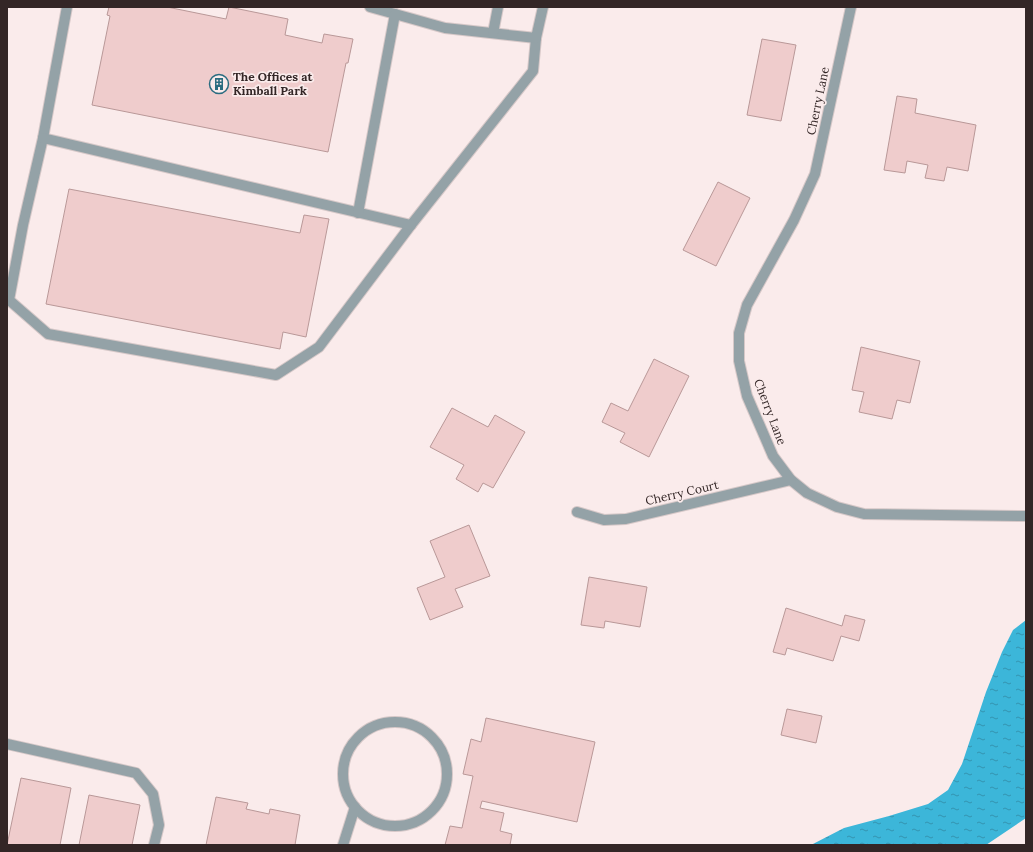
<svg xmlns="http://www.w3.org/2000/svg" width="1033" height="852" viewBox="0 0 1033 852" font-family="Lora,serif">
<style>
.water{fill:url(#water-ripples)}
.building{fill:#efcccc;stroke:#b99898}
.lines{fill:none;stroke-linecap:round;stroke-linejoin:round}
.lane-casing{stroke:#d6c8c8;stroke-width:12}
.street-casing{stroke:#d6c8c8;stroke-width:12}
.lane{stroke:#94a2a7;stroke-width:10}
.street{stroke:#94a2a7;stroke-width:10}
.labels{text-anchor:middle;stroke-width:3.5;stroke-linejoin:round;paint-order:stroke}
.poi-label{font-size:12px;font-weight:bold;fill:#332626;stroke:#faebeb;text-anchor:start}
.street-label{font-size:12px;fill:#332626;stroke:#faebeb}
</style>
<defs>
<pattern id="water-ripples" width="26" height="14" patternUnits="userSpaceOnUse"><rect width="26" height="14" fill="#3cb6d9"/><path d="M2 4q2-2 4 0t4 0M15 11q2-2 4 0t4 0" fill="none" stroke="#3394b0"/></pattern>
</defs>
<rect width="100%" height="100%" fill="#faebeb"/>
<!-- water -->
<path class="water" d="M1026,620V818L986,845H811L844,828L889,816L928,804L948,790L962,764L986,692L1002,652L1013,630Z"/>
<!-- building -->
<g class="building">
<path d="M109,7H167L226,19L229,7L288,19L285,35L322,43L324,34L353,39L348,63H346L328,152L92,105L110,16L107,15Z"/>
<path d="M762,39L796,45L781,121L747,115Z"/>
<path d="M897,96L917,99L915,113L976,125L968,171L947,167L944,181L925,178L928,165L907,161L905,173L884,170Z"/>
<path d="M718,182L750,198L716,266L683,250Z"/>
<path d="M69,189L300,233L304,215L329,219L306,337L283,332L280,349L46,304Z"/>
<path d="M861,347L920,361L910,403L897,400L892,419L859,412L864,392L852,390Z"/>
<path d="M654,359L689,376L649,457L620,442L625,433L602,422L611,403L628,411Z"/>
<path d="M452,408L488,427L495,415L525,432L493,488L483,483L478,492L456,479L464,465L430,447Z"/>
<path d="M469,525L490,576L455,589L463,607L430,620L417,588L445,577L430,541Z"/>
<path d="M589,577L647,587L640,627L605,621L604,628L581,625Z"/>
<path d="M786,608L842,626L845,615L865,620L859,641L841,636L833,661L787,648L785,655L773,652Z"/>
<path d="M787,709L822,716L816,743L781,735Z"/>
<path d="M486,718L595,742L577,822L482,801L480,808L504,813L500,831L512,834L510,845H445L450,826L462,828L473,776L463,774L471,739L481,742Z"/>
<path d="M21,778L71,788L60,845H7Z"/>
<path d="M89,795L140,805L132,845H79Z"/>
<path d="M216,797L248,803L246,809L269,814L270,809L300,815L295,845H206Z"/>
</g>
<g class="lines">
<defs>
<g id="lane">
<path d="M67,7L43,138L23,225L9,300L48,334L276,375L319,347L411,225L533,71L536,38"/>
<path d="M370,7L445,28L536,38L543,7"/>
<path d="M493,33L498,7"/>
<path d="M43,138L411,225"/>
<path d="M358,213L395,14"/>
<circle cx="395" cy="774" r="52"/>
<path d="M7,744L136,773L153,794L159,825L154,845"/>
<path d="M343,845L355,807"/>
</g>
<g id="street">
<path d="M851,7L815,174L794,220L747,305L739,333V361L747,396L773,456L791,480L807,493L837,507L864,514L1026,516"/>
<path d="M577,512L604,520L626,519L791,480"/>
</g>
</defs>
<!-- lane casing -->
<use href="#lane" class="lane-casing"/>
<!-- street casing -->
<use href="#street" class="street-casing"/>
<!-- lane -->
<use href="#lane" class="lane"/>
<!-- street -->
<use href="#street" class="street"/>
</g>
<!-- icons -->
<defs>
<symbol id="building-ring" viewBox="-11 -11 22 22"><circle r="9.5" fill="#faebeb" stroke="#2b6c80" stroke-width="1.5"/><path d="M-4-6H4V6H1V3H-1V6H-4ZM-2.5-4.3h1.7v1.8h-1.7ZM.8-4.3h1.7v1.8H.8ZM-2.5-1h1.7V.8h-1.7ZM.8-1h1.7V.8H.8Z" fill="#2b6c80"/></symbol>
</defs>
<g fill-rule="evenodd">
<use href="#building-ring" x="208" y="73" width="22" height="22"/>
</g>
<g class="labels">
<!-- poi labels -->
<g class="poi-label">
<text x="233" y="81">The Offices at<tspan x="233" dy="14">Kimball Park</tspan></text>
</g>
<!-- street labels -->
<g class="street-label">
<text transform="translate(818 101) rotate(-78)" y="4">Cherry Lane</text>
<text transform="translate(770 412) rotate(69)" y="4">Cherry Lane</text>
<text transform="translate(682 493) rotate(-13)" y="4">Cherry Court</text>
</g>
</g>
<!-- border -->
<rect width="1033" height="852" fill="none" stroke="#332626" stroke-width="16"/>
</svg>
